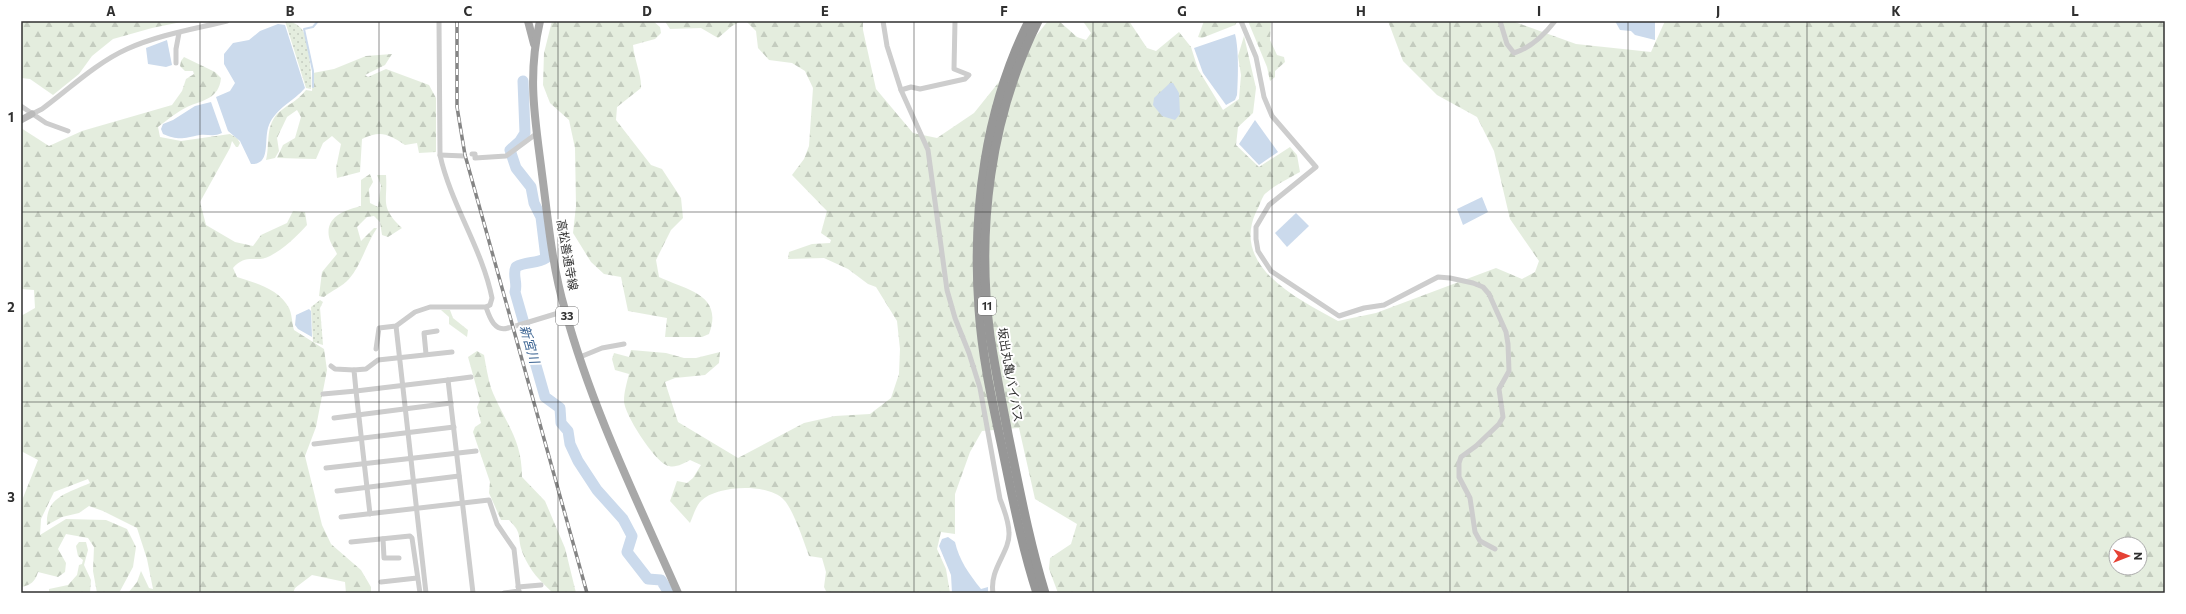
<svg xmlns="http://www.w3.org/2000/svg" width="2186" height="614" viewBox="0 0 2186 614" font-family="Commissioner,'Noto Sans JP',sans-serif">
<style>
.grass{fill:url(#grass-dots)}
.forest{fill:url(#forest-firs);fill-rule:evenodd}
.water{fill:#cbdaec}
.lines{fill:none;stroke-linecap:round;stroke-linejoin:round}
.stream{stroke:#cbdaec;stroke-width:2}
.river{stroke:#cbdaec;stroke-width:11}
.street-tunnel{stroke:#d6d6d6;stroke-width:5;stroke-dasharray:5 2.5;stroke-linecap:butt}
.street{stroke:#cdcdcd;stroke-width:5}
.secondary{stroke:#bababa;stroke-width:7}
.primary{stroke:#a8a8a8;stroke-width:8}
.highway{stroke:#979797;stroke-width:9}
.rail-casing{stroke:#858585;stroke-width:3.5}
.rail{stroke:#fff;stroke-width:2;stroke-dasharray:6;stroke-linecap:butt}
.grid{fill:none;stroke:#303030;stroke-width:1;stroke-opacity:0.55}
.labels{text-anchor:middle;stroke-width:4;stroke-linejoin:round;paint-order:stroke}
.shield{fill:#fff;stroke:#6e6e6e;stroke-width:1}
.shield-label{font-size:11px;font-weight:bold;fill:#303030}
.street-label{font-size:12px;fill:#303030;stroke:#fff}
.water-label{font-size:13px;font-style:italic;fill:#3d6593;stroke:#fff}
.neatline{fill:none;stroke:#303030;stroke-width:1.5}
.grid-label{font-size:13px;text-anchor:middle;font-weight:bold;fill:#303030}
</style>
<defs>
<pattern id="grass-dots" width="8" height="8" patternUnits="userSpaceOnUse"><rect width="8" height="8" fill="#e4edde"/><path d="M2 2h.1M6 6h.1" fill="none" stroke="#c4ccbf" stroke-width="1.8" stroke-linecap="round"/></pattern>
<pattern id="forest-firs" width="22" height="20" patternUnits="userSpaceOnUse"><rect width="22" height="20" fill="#e4edde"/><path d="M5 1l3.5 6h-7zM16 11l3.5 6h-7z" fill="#c4ccbf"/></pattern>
</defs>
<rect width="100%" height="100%" fill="#fff"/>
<!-- grass -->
<g class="grass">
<path d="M285,21C291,21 299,24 303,31C308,38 313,81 311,89L306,88Z"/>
<path d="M320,300L323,302L320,308L323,345L313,342L311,307Z"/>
</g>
<!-- forest -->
<g class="forest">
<path d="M21,21H186L152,28L113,39L92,56L79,74L53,95L30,79L21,78Z"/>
<path d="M552,21H653L660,27L661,33L655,39L633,45C634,59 642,76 641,88L617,107L616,120L651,165L662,169L681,198L683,218L671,230L656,260L659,277C686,290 724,294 709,334L702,337H665L667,318L628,311L621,277L604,274L591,262L573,233L576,206L575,148L569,120L550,103L543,85L544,53Z"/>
<path d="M665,21H741L732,26L718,38L701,28L670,29Z"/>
<path d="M746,21H863V30L876,89L913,133L937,138L974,113L1048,21H1059L1077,37L1086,40L1091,33L1083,21H1129L1147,48L1156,51L1179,32L1191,47L1198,69L1223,110L1239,99L1241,75L1238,56L1244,36L1256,88L1253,113L1238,127L1236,145L1259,167L1290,147L1297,155L1300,172C1291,177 1270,188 1264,195C1261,200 1259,207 1256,212C1231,267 1298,299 1338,321L1376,313L1496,268L1522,279L1535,272L1539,261L1510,219L1494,151L1477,117L1437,95L1403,61L1388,21H1512L1576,44L1651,52L1665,21H2165V593H1058L1049,569L1050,558L1071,544L1077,524L1035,499L1019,428L982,431L970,452L955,494V534L941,532L937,549L946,569L950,593H827L824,587L826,572L822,558L809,556C804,542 793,509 784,500C769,483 717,485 701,501C696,506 693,516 690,523L670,501L677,481L687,483L693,478L701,465L690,460C683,464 674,469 666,465C654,460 624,414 624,401C624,392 627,382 629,374L615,370L612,359L614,353L629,357L631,350L666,353L684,358H696L720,352L719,363L705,375L675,378L665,382L678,422L738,458L804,423L835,416L870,414L891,398L899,374L900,349L897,321L876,287L868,284L848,269L824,258L788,259L789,252L812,244L830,243L831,240L821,233L827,211L792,175L804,159L809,146L813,88L805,71L792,63L769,60L758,48L756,31ZM2116,544H2140V568H2116Z"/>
<path d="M1204,21H1237V22L1235,25L1202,38L1198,37Z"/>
<path d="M1248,21H1271L1270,40L1277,55L1284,57L1285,62L1275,71V77L1270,81L1267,67Z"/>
<path d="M392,54L385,65L365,75L368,77L386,69L429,85L436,98V152L419,153L417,143L405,145C388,134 381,130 362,139L360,172L337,178L336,168L341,144L332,136L323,143L316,159L277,158L283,145L295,138L301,117L297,110L287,117L277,138L279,151L275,158L266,160C270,145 265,128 277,114C286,105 297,102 306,90L312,91L313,73L334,69L366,56Z"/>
<path d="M184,57L215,72L221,78C219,99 203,100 187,107C177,112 167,120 158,127L160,137L181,141L230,134L237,138L240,143L238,147H236L232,141L230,148L200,202L206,225L235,242L253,246L261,235L287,223L293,211L305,212L307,225C297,236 284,249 270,256C256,264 247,252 233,268L237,277C256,283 279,289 289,308C292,314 292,323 294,330L324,349L327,370L316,427L305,456L322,525L331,544L361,570L371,587V593H346L345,582L312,575L295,588L293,593H128L137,582L141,571L149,588L153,589L147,559L137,528L103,511L89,506L79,513L62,517L47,525C45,497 68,493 90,483L88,479L54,492L41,519L40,535L66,519L106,520L127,529L136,547L133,567L119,593H97L93,571L94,547L88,538L66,534L58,549L66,563L65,572L58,577L38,572C35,582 31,585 21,587V503L38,460L21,451V316L35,308L34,290L21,289V128L49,146L82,131L172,105L182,91L186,79L194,74L193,71H185L180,66L181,61Z"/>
<path d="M370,174L373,182L369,189L370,203L378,207L381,185L377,175H386C388,202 379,206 402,228L388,237L382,235L380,222L374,216L367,217L357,227L361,241L374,228H377C366,244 362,264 349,279C343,286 331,291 324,297L319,296L322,272L337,254C335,249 330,243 329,237C325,216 346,210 361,206V180Z"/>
<path d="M441,310H450L453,318L468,330L467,337L449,324V317Z"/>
<path d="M477,351L484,355C486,366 488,378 491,388C504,422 522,437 522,477L545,501L565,548L576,593H553C540,581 530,571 523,554C516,536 524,535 509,520H501L489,493L490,482L473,432L475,427L481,423L477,407L480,400L468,357Z"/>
<path d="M79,542H86L88,550L84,565L91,580L90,593H49V589L68,585L77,575L79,565L82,564L83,560L78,556L76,546Z"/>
</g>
<!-- water -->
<g class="water">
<path d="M1615,21H1655V40L1635,35L1631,31L1620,30Z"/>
<path d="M278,24L285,25L305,88C294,101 276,108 269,125C263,139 272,165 251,164L240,141L228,131L216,97L230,91L235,83L224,64V54L233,43L249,40L260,31Z"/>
<path d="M1235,34C1239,49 1238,78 1237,95L1235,100L1226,105L1203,73L1194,48Z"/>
<path d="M167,40L172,65L166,67L148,64L146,48Z"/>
<path d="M1170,83H1173L1179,93L1180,114L1175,120L1162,116L1153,105L1154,98Z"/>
<path d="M211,102L222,133C214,137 208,134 200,135C184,138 179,141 163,134L161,129L163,124L173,120L195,106Z"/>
<path d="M1255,120L1278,152L1259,165L1239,144Z"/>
<path d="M1482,197L1488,212L1463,225L1457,209Z"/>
<path d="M1296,213L1309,226L1287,247L1275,233Z"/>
<path d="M309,309L311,311L312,337L298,329L295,325L296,315Z"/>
<path d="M948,537L955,542C959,560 969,574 981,589L988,587V593H952L951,575L939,546L942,539Z"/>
</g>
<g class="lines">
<!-- stream -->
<path class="stream" d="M313,87V71L304,29L313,27L318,21"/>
<!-- river -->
<path class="river" d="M523,81L525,133L520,141L510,150L516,168L531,187L534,203L541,217L546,258C537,264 526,261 516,267C512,275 518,283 515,292L545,397L560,408L561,423L568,431L570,444L578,461L597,490L623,519L632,536L627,552L648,579L661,580L669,593"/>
<!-- street-tunnel -->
<path class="street-tunnel" d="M508,328L519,325"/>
<!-- street -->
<g class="street">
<path d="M883,21L887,46L901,90L928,150L947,290L955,318L969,353L980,388L1000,499C1004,509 1009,522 1009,533C1010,552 989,569 993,593"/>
<path d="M1241,21L1256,57L1264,97L1272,116L1316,167L1269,205L1256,227V239L1258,251L1271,271L1339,316L1364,308L1384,305L1438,277L1450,278L1473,283L1483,287L1489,294L1506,332L1508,344L1509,371L1499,389L1503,417L1499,424L1476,446L1461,457L1459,463V477L1470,498L1475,532L1480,541L1495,549"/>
<path d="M1500,21L1507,44L1514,53C1530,48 1545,34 1555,21"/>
<path d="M176,63V49L179,33"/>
<path d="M901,90L911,87L920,89L965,79L969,75L954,69L955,21"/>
<path d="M21,106L46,123L68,131"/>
<path d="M32,114L42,109C69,89 96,63 127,49C158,35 194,29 227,21"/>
<path d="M472,154H475V158L506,156L536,134"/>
<path d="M440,155L464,156"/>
<path d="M486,307C490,319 495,332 508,328"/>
<path d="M519,325L565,311"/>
<path d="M396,326L426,593"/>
<path d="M376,349L379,328L396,326L415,312L430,307H486L490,305L492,298C482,248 451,205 440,155L439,21"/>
<path d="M426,354L424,333L437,331"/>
<path d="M580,357L602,348L624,344"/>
<path d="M331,366L335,369L354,370"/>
<path d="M448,380L471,377"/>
<path d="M323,394L356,391L354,370L366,369L378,360L452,352"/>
<path d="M334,418L451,403"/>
<path d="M314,444L454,427"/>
<path d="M326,468L476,451"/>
<path d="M337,491L459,476"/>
<path d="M370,514L356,391L448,380L473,593"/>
<path d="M341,517L489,500L497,524L514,549L519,593"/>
<path d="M383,539L384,558H399"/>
<path d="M351,542L410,536L412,538L420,593"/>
<path d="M381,582L417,578"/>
<path d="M518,587L541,585"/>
<path d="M504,593L519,591"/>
</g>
<!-- secondary -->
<path class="secondary" d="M21,120L32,114"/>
<!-- primary -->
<g class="primary">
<path d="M528,21L534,44"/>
<path d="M540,21C527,77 535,118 542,174C548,219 552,266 565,310C592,409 637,500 678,593"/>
</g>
<!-- highway -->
<g class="highway">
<path d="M1029,21C985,109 972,212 979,309C982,357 993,405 1003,452C1013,500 1022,547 1037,593"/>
<path d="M1038,21C990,117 976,230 990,336C995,369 1002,402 1008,434C1019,487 1029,541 1045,593"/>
</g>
<defs>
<path id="rail" d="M457,21V107L465,155L587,593"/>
</defs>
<!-- rail casing -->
<use href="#rail" class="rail-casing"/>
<!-- rail -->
<use href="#rail" class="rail"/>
</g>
<!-- grid -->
<path class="grid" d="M200,21V593M379,21V593M558,21V593M736,21V593M914,21V593M1093,21V593M1272,21V593M1450,21V593M1628,21V593M1807,21V593M1986,21V593M21,212H2165M21,402H2165"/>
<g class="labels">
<!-- shield labels -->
<g class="shield">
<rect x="978" y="297" width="18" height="18" rx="3"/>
<rect x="556" y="307" width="22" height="18" rx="3"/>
</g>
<g class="shield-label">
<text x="987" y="310">11</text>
<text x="567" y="320">33</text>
</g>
<!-- street labels -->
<g class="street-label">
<text transform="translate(567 255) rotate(80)" y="4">高松善通寺線</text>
<text transform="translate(1010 375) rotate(80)" y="4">坂出丸亀バイパス</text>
</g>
<!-- water labels -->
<g class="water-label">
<text transform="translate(530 344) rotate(74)" y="5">新宮川</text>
</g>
</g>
<!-- border -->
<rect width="2186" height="614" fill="none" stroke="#ffffff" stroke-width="44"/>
<!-- north arrow -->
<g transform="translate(2128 556) rotate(90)"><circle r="19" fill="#ffffff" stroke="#acacac"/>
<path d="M0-3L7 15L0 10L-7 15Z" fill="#e54134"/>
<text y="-6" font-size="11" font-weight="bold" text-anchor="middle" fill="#303030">N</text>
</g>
<rect x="22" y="22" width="2142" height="570" class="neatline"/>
<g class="grid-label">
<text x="111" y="16">A</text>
<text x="290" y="16">B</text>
<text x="468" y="16">C</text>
<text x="647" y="16">D</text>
<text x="825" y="16">E</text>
<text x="1004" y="16">F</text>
<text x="1182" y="16">G</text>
<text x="1361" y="16">H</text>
<text x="1539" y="16">I</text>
<text x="1718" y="16">J</text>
<text x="1896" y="16">K</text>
<text x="2075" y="16">L</text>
<text x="11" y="122">1</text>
<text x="11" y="312">2</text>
<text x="11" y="502">3</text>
</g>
</svg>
